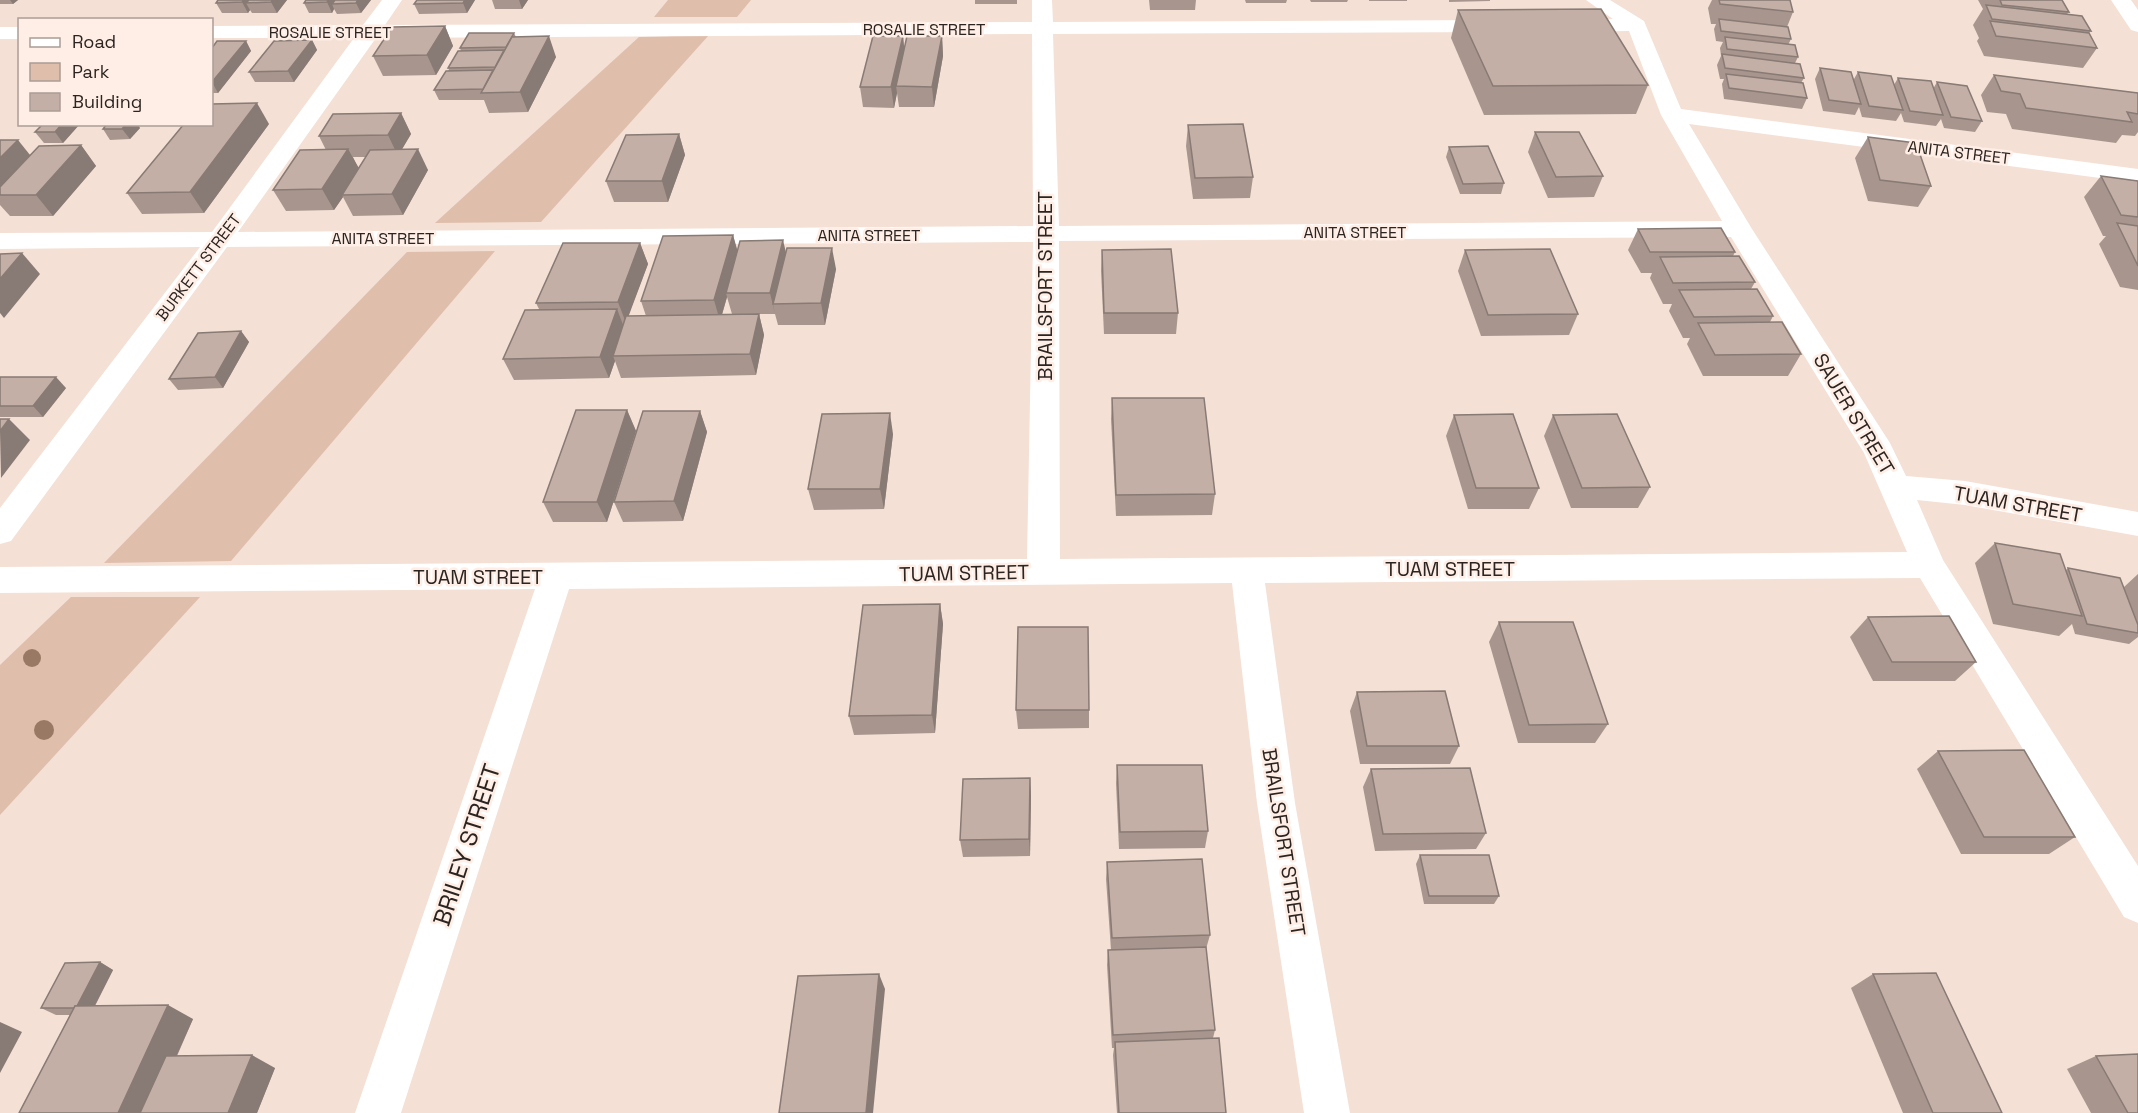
<svg xmlns="http://www.w3.org/2000/svg" width="2138" height="1113" viewBox="0 0 2138 1113" font-family="'Space Grotesk',sans-serif">
<style>
.green{fill:#dfbeac}
.lines{fill:none;stroke-linecap:round;stroke-linejoin:round}
.minor{fill:#fff;fill-rule:evenodd}
.tree{fill:#9a7964}
.wall{fill:#a8968e;fill-rule:evenodd}
.shaded-wall{fill:#887a74}
.building{fill:#c3afa5;stroke:#887a74;stroke-width:1.5}
.labels{text-anchor:middle;stroke-width:5;stroke-linejoin:round;paint-order:stroke}
.far-street-label{font-size:16px;fill:#2b2420;stroke:#feeee5}
.street-label{font-size:20px;fill:#2b2420;stroke:#feeee5}
.near-street-label{font-size:24px;fill:#2b2420;stroke:#feeee5}
</style>
<rect width="100%" height="100%" fill="#f4e0d5"/>
<!-- green -->
<g class="green">
<path d="M668,0H751L737,17H654Z"/>
<path d="M709,35L541,222L435,223L639,37Z"/>
<path d="M495,251L231,561L104,563L407,252Z"/>
<path d="M71,597H200L0,815V665Z"/>
</g>
<g class="lines">
<!-- minor -->
<g class="minor">
<path d="M382,0H402L385,25L1032,22V0H1052L1053,22L1500,20L1507,22L1510,26L1507,30L1500,32L1053,34L1059,226L1722,221L1661,115L1629,31L1567,32L1560,30L1557,26L1560,22L1567,20L1613,19L1586,0H1610L1644,21L1681,109L2138,169V183L1689,124L1752,229L1890,443L1906,476L1965,481L2138,512V536L1965,505L1917,500L1943,560L2138,866V923L2124,917L1920,578L1265,583L1295,803L1350,1113H1304L1257,803L1232,583L569,589L401,1113H355L535,589L0,593V567L1027,559L1033,242L227,247L11,541L0,544V508L200,247L0,249V233L212,232L354,38H212V26L363,25ZM1032,34L1033,226L238,232L376,38ZM1731,237L1864,453L1907,552L1060,559L1059,241Z"/>
<path d="M2111,0H2131L2138,10V32L2131,30Z"/>
<rect x="0" y="27" width="20" height="12"/>
</g>
</g>
<!-- trees -->
<g class="tree">
<circle cx="32" cy="658" r="9"/>
<circle cx="44" cy="730" r="10"/>
</g>
<!-- wall -->
<g class="wall">
<path d="M0,0H18L13,4H0Z"/>
<path d="M287,0L277,13H252L250,10L248,13H222L216,3Z"/>
<path d="M371,0L361,13L337,14L334,9L332,13H309L304,3Z"/>
<path d="M475,0L467,13L419,14L414,4Z"/>
<path d="M492,0H528L522,9H495Z"/>
<rect x="975" y="0" width="42" height="4"/>
<path d="M1149,0H1196L1195,10H1150Z"/>
<path d="M1245,0H1287L1286,3H1246Z"/>
<path d="M1310,0H1348L1347,2H1311Z"/>
<rect x="1369" y="0" width="38" height="1"/>
<path d="M1449,0H1490V1L1449,2Z"/>
<path d="M1712,0H1790L1793,12L1787,27L1791,39L1788,45L1798,57L1795,63L1804,78L1801,83L1807,98L1802,109L1724,99L1722,84L1724,79H1720L1717,65L1721,56L1720,48L1723,42L1716,41L1714,29L1716,24H1711L1708,8Z"/>
<path d="M1978,0H2062L2069,12L2067,14L2091,31L2089,33L2097,48L2083,68L1984,56L1977,41L1979,38L1973,25L1983,9Z"/>
<path d="M1458,10L1648,85L1636,114L1484,115L1451,38Z"/>
<path d="M445,26L453,46L436,75L383,76L373,56Z"/>
<path d="M514,33L516,37L556,57L528,112L489,113L484,100H439L434,90L449,70L448,68L461,51L460,48Z"/>
<path d="M903,36L904,50L942,36L943,56L934,107H899L897,93L894,108L863,107L860,87Z"/>
<path d="M312,40L317,50L294,82H255L249,72Z"/>
<path d="M246,41L251,51L218,93H212V48Z"/>
<path d="M1820,68L1854,79L1858,72L1894,85L1898,78L1933,89L1937,82L1982,121L1975,132L1944,128L1941,119L1936,126L1904,122L1901,113L1896,121L1862,117L1859,107L1855,115L1823,111L1815,79Z"/>
<path d="M1994,75L2138,93V132L2135,136L2122,135L2116,143L2012,129L2006,114L1987,112L1981,95Z"/>
<path d="M401,113L411,134L402,149L428,170L403,215L353,216L343,197L334,210L286,211L273,190L326,150L319,136ZM353,157H366L358,168Z"/>
<path d="M43,124H78L79,125L63,143H44L35,132Z"/>
<path d="M269,124L204,213L142,214L127,193Z"/>
<path d="M1188,125L1253,177L1250,198L1193,199L1186,146Z"/>
<path d="M140,128L130,139L110,140L103,129Z"/>
<path d="M1535,132L1603,176L1594,197L1548,198L1528,152Z"/>
<path d="M679,134L685,155L668,202H614L606,181Z"/>
<path d="M1868,137L1931,186L1918,207L1868,201L1855,158Z"/>
<path d="M0,140L30,155L81,145L96,166L53,216H10L0,205Z"/>
<path d="M1449,147L1504,183L1501,194H1460L1446,157Z"/>
<path d="M2101,176L2138,181V290L2120,287L2099,244L2106,236H2103L2084,197Z"/>
<path d="M1638,229L1735,252L1733,256L1755,282L1751,289L1773,316L1770,322L1801,354L1788,376H1703L1687,344L1690,338H1683L1669,311L1672,304H1663L1650,278L1652,273H1641L1628,250Z"/>
<path d="M733,235L737,251L786,252L836,269L825,325H778L775,314H759L764,335L756,375L621,378L615,361L609,378L514,380L503,359L539,309L536,303L640,243L648,264L628,316H646L641,301ZM727,297L732,314L722,315Z"/>
<path d="M1102,250L1178,313L1176,334H1104L1101,271Z"/>
<path d="M1465,250L1578,314L1569,335L1481,336L1458,271Z"/>
<path d="M241,331L249,342L223,388L178,390L169,379Z"/>
<path d="M0,377L66,388L43,417H0Z"/>
<path d="M1112,398L1215,494L1212,515L1116,516L1111,419Z"/>
<path d="M627,410L636,431L607,522H553L543,502Z"/>
<path d="M700,411L707,432L683,521L623,522L614,502Z"/>
<path d="M1454,415L1539,488L1529,509H1468L1446,436Z"/>
<path d="M1553,415L1650,487L1638,508H1571L1544,436Z"/>
<path d="M893,434L884,509L814,510L808,489Z"/>
<path d="M1995,543L2066,570L2068,568L2124,587L2138,574V637L2129,644L2075,634L2072,624L2059,636L1993,624L1975,563Z"/>
<path d="M940,604L943,624L935,733L854,735L849,716Z"/>
<path d="M1868,617L1976,662L1955,681H1873L1850,637Z"/>
<path d="M1499,622L1608,724L1595,743H1518L1489,642Z"/>
<path d="M1357,692L1459,746L1450,764H1360L1350,711Z"/>
<path d="M1016,710H1089V728L1018,729Z"/>
<path d="M1938,751L2075,837L2049,854H1961L1917,769Z"/>
<path d="M1117,765L1208,831L1205,848L1119,849L1116,783Z"/>
<path d="M1371,769L1486,833L1476,849L1375,851L1363,787Z"/>
<path d="M1030,778L1031,796L1030,856L963,857L960,840Z"/>
<path d="M1420,855L1499,896L1494,904H1424L1416,864Z"/>
<path d="M1107,862L1210,935L1206,949L1215,1030L1213,1038L1226,1113H1117L1113,1055L1114,1048H1112L1107,965L1108,950H1111L1106,879Z"/>
<path d="M100,962L113,970L95,1006L193,1019L177,1056L275,1068L257,1113H19L70,1015H56L41,1008Z"/>
<path d="M1873,974L2002,1113H1903L1851,988Z"/>
<path d="M2096,1056L2138,1113H2091L2067,1069Z"/>
</g>
<!-- shaded-wall -->
<g class="shaded-wall">
<path d="M10,0H18L13,4Z"/>
<path d="M244,0H258L246,3L250,10L248,13L242,2Z"/>
<path d="M273,0H287L277,13L271,2Z"/>
<path d="M328,0H341L332,4L334,9L332,13L327,2Z"/>
<path d="M358,0H371L361,13L356,3Z"/>
<path d="M465,0H475L467,13L463,3Z"/>
<path d="M519,0H528L522,9Z"/>
<path d="M445,26L453,46L436,75L427,55Z"/>
<path d="M549,36L556,57L528,112L520,92Z"/>
<path d="M903,36L905,56L896,86L897,93L894,108L891,87Z"/>
<path d="M942,36L943,56L934,107L932,87Z"/>
<path d="M312,40L317,50L294,82L288,71Z"/>
<path d="M246,41L251,51L218,93L212,82Z"/>
<path d="M257,103L269,124L204,213L190,192Z"/>
<path d="M401,113L411,134L398,156L388,135Z"/>
<path d="M62,124H78L79,125L63,143L55,132Z"/>
<path d="M126,124H138L140,128L130,139L122,129Z"/>
<path d="M679,134L685,155L668,202L662,181Z"/>
<path d="M18,140L34,160L0,195V158Z"/>
<path d="M81,145L96,166L53,216L36,195Z"/>
<path d="M348,149L360,170L342,195L343,197L334,210L322,189Z"/>
<path d="M418,149L428,170L403,215L392,194Z"/>
<path d="M733,235L739,256L726,293L727,297L720,321L714,300Z"/>
<path d="M783,240L788,261L773,304L775,314L770,293Z"/>
<path d="M640,243L648,264L626,323L618,302Z"/>
<path d="M832,248L836,269L825,325L821,303Z"/>
<path d="M22,253L40,274L4,318L0,313V279Z"/>
<path d="M617,309L625,330L613,356L615,361L609,378L600,357Z"/>
<path d="M759,314L764,335L756,375L750,354Z"/>
<path d="M241,331L249,342L223,388L215,377Z"/>
<path d="M56,377L66,388L43,417L33,406Z"/>
<path d="M627,410L636,431L607,522L597,502Z"/>
<path d="M700,411L707,432L683,521L674,501Z"/>
<path d="M890,413L893,434L884,509L880,489Z"/>
<path d="M9,419L30,440L1,478L0,431Z"/>
<path d="M940,604L943,624L935,733L932,715Z"/>
<path d="M1030,778L1031,796L1030,856L1029,839Z"/>
<path d="M100,962L113,970L90,1015L76,1008Z"/>
<path d="M879,974L885,989L873,1113H866Z"/>
<path d="M168,1005L193,1019L151,1113H118Z"/>
<path d="M0,1022L22,1032L0,1073Z"/>
<path d="M252,1055L275,1068L257,1113H228Z"/>
</g>
<!-- building -->
<g class="building">
<path d="M218,0H244L242,2L216,3Z"/>
<path d="M249,0H273L271,2L246,3Z"/>
<path d="M306,0H328L327,2L304,3Z"/>
<path d="M335,0H358L356,3L332,4Z"/>
<path d="M417,0H465L463,3L414,4Z"/>
<path d="M1719,0H1790L1793,12L1720,4Z"/>
<path d="M2000,0H2062L2069,12L2002,5Z"/>
<path d="M1986,5L2082,16L2091,31L1992,19Z"/>
<path d="M1601,9L1648,85L1493,86L1458,10Z"/>
<path d="M1719,19L1788,27L1791,39L1721,31Z"/>
<path d="M1990,21L2089,33L2097,48L1996,36Z"/>
<path d="M445,26L427,55L373,56L392,27Z"/>
<path d="M469,33H514L506,47L460,48Z"/>
<path d="M549,36L520,92L481,93L512,37Z"/>
<path d="M873,36H903L891,87H860Z"/>
<path d="M907,36H942L932,87L896,86Z"/>
<path d="M1725,37L1795,45L1798,57L1727,49Z"/>
<path d="M312,40L288,71L249,72L274,41Z"/>
<path d="M217,41H246L212,82V48Z"/>
<path d="M504,50L495,67L448,68L458,51Z"/>
<path d="M1722,54L1800,64L1804,78L1725,68Z"/>
<path d="M1820,68L1851,72L1861,104L1829,100Z"/>
<path d="M493,70L483,89L434,90L446,71Z"/>
<path d="M1858,72L1891,76L1903,110L1869,106Z"/>
<path d="M1726,74L1803,83L1807,98L1729,88Z"/>
<path d="M1994,75L2138,93V114L2127,112L2132,122L2026,108L2020,94L2001,91Z"/>
<path d="M1898,78L1931,81L1943,115L1910,111Z"/>
<path d="M1937,82L1967,86L1982,121L1951,117Z"/>
<path d="M257,103L190,192L127,193L184,124H212V104Z"/>
<path d="M401,113L388,135L319,136L333,114Z"/>
<path d="M43,124H62L55,132H35Z"/>
<path d="M107,124H126L122,129H103Z"/>
<path d="M1243,124L1253,177L1195,178L1188,125Z"/>
<path d="M1535,132H1579L1603,176L1556,177Z"/>
<path d="M679,134L662,181H606L626,135Z"/>
<path d="M1868,137L1916,143L1931,186L1880,180Z"/>
<path d="M0,140H18L0,158Z"/>
<path d="M81,145L36,195H0V187L39,146Z"/>
<path d="M1488,146L1504,183L1463,184L1449,147Z"/>
<path d="M348,149L322,189L273,190L300,150Z"/>
<path d="M418,149L392,194L342,195L370,150Z"/>
<path d="M2101,176L2138,181V217L2121,215Z"/>
<path d="M2117,223L2138,226V266Z"/>
<path d="M1721,228L1735,252H1650L1638,229Z"/>
<path d="M733,235L714,300L641,301L663,236Z"/>
<path d="M783,240L770,293H726L740,241Z"/>
<path d="M563,243H640L618,302L536,303Z"/>
<path d="M787,248H832L821,303L773,304Z"/>
<path d="M1171,249L1178,313H1104L1102,250Z"/>
<path d="M1550,249L1578,314L1488,315L1465,250Z"/>
<path d="M22,253L0,279V254Z"/>
<path d="M1739,256L1755,282L1673,283L1660,257Z"/>
<path d="M1757,289L1773,316L1694,317L1679,290Z"/>
<path d="M617,309L600,357L503,359L525,310Z"/>
<path d="M759,314L750,354L613,356L626,316Z"/>
<path d="M1782,322L1801,354L1715,355L1698,323Z"/>
<path d="M241,331L215,377L169,379L198,333Z"/>
<path d="M0,377H56L33,406H0Z"/>
<path d="M1112,398H1204L1215,494L1116,495Z"/>
<path d="M576,410H627L597,502H543Z"/>
<path d="M643,411H700L674,501L614,502Z"/>
<path d="M890,413L880,489H808L822,414Z"/>
<path d="M1513,414L1539,488H1476L1454,415Z"/>
<path d="M1617,414L1650,487L1582,488L1553,415Z"/>
<path d="M0,419H9L0,431Z"/>
<path d="M1995,543L2060,554L2082,616L2013,604Z"/>
<path d="M2068,568L2120,578L2138,625V633L2087,624Z"/>
<path d="M940,604L932,715L849,716L863,605Z"/>
<path d="M1949,616L1976,662H1892L1868,617Z"/>
<path d="M1499,622H1573L1608,724L1529,725Z"/>
<path d="M1018,627H1088L1089,710H1016Z"/>
<path d="M1445,691L1459,746H1367L1357,692Z"/>
<path d="M2024,750L2075,837H1984L1938,751Z"/>
<path d="M1117,765H1202L1208,831L1120,832Z"/>
<path d="M1470,768L1486,833L1383,834L1371,769Z"/>
<path d="M1030,778L1029,839L960,840L963,779Z"/>
<path d="M1420,855H1489L1499,896H1429Z"/>
<path d="M1202,859L1210,935L1112,938L1107,862Z"/>
<path d="M1206,947L1215,1030L1113,1035L1108,950Z"/>
<path d="M100,962L77,1006H75L74,1008H41L65,963Z"/>
<path d="M1936,973L2002,1113H1933L1873,974Z"/>
<path d="M879,974L866,1113H779L798,976Z"/>
<path d="M168,1005L118,1113H19L75,1006Z"/>
<path d="M1219,1038L1226,1113H1119L1115,1042Z"/>
<path d="M2138,1054V1113H2128L2096,1056Z"/>
<path d="M252,1055L228,1113H140L166,1056Z"/>
</g>
<g class="labels">
<!-- far-street labels -->
<g class="far-street-label">
<text x="924" y="35">ROSALIE STREET</text>
<text x="330" y="38">ROSALIE STREET</text>
<text transform="translate(1959 152) rotate(7)" y="6">ANITA STREET</text>
<text x="1355" y="238">ANITA STREET</text>
<text x="869" y="241">ANITA STREET</text>
<text x="383" y="244">ANITA STREET</text>
<text transform="translate(198 267) rotate(-53)" y="6">BURKETT STREET</text>
</g>
<!-- street labels -->
<g class="street-label">
<text transform="translate(1045 286) rotate(-90)" y="7">BRAILSFORT STREET</text>
<text transform="translate(1854 414) rotate(59)" y="7">SAUER STREET</text>
<text transform="translate(2018 504) rotate(10)" y="7">TUAM STREET</text>
<text x="1450" y="576">TUAM STREET</text>
<text transform="translate(964 573) rotate(-1)" y="7">TUAM STREET</text>
<text x="478" y="584">TUAM STREET</text>
<text transform="translate(1284 842) rotate(81)" y="7">BRAILSFORT STREET</text>
</g>
<!-- near-street labels -->
<g class="near-street-label">
<text transform="translate(467 845) rotate(-72)" y="8">BRILEY STREET</text>
</g>
</g>
<!-- legend -->
<rect x="18" y="18" width="195" height="108" fill="#feeee5" stroke="#aa9d96" stroke-width="1.5"/>
<rect x="30" y="38" width="30" height="9" fill="#ffffff" stroke="#aa9d96" stroke-width="1.5"/>
<text x="72" y="48" font-size="18" fill="#2b2420">Road</text>
<rect x="30" y="63" width="30" height="18" fill="#dfbeac" stroke="#aa9d96" stroke-width="1.5"/>
<text x="72" y="78" font-size="18" fill="#2b2420">Park</text>
<rect x="30" y="93" width="30" height="18" fill="#c3afa5" stroke="#aa9d96" stroke-width="1.5"/>
<text x="72" y="108" font-size="18" fill="#2b2420">Building</text>
</svg>
